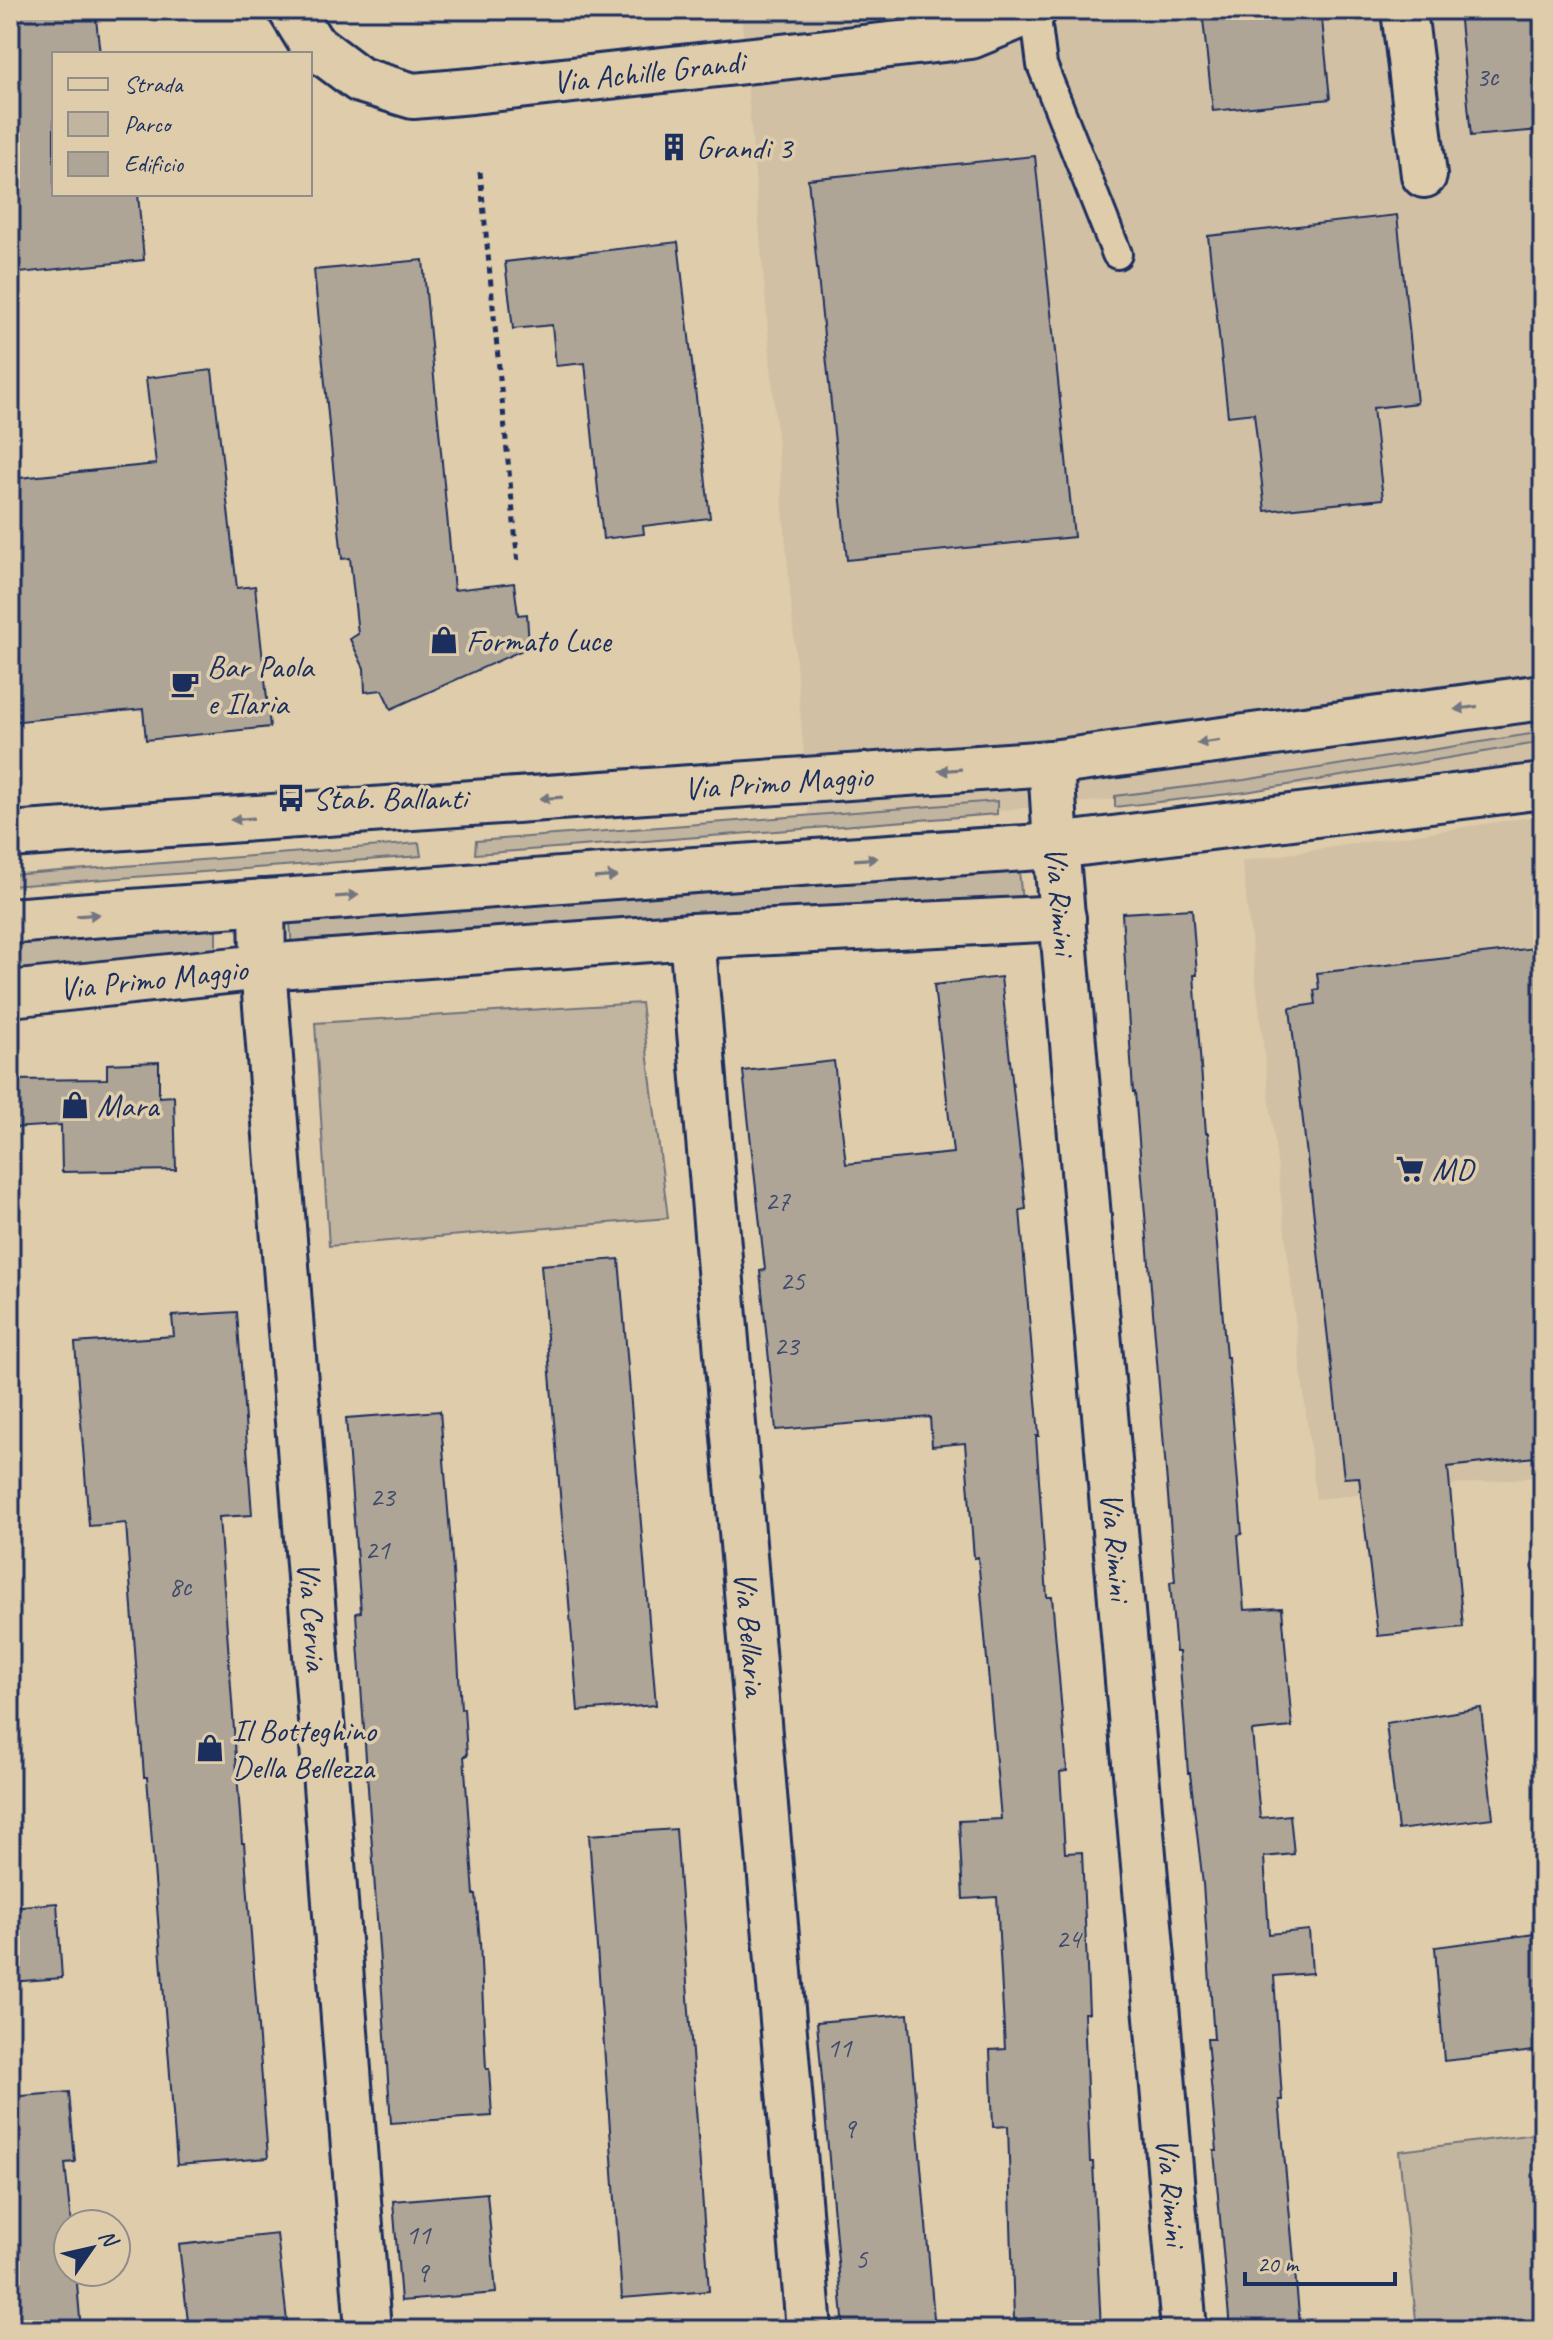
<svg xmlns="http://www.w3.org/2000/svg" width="1553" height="2340" viewBox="0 0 1553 2340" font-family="Caveat,sans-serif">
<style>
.built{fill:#d1c0a4}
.green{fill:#c2b59f;stroke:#6e727e;stroke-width:2}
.building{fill:#afa597;stroke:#1b2f5e;stroke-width:2}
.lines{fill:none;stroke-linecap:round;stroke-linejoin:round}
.service-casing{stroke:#1b2f5e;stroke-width:34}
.minor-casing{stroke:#1b2f5e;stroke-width:50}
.tertiary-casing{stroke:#1b2f5e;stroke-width:50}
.path{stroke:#1b2f5e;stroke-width:5;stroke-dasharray:6 6;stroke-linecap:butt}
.service{stroke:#dfccaa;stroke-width:28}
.minor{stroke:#dfccaa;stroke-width:44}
.tertiary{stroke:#dfccaa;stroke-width:44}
.oneway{fill:#737680}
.labels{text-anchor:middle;stroke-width:7;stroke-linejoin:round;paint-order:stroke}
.number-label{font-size:28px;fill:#404c6c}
.street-label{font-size:32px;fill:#1b2f5e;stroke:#dfccaa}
.poi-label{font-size:32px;fill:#1b2f5e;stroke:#dfccaa;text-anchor:start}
</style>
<rect width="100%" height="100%" fill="#dfccaa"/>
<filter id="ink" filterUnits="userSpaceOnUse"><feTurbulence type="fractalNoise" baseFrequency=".0125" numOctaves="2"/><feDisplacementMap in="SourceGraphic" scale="16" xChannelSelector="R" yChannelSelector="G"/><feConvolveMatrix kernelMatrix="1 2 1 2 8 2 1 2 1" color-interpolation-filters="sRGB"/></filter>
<g filter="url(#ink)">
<!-- built -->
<g class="built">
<path d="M741,10H1543V782L1241,787L810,829Z"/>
<path d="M1543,815V1476L1316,1499L1242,861Z"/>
</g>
<!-- green -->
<g class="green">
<path d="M1543,732V742L1246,792L1115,807V796L1244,780Z"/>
<path d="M997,801V814L475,854L476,841Z"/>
<path d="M419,843L421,856L10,886V875Z"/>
<path d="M1019,870L1022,902L292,951L290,921Z"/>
<path d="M216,929V956L10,971V943Z"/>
<path d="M641,1003L668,1218L329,1246L315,1023Z"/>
<path d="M1543,2133V2330H1417L1399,2151Z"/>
</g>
<!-- building -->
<g class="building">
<path d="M10,10H95L100,54H54V194H138L144,260L10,274Z"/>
<path d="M1202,10H1321L1330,99L1213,111Z"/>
<path d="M1459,10H1543V70H1535L1540,130L1471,136Z"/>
<path d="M1035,156L1074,537L847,560L808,179Z"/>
<path d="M1397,215L1417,403L1373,408L1383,499L1265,511L1254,413L1228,416L1208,236Z"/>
<path d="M678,242L710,518L643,526L644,534L603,539L585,363L556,366L552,325L513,329L505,262Z"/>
<path d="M423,260L454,590L514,583L518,615L527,614L529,647L391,709L382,690L365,692L364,668L350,639L358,634L350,558L342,559L314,270Z"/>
<path d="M212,370L237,588L255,586L270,727L146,740L143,709L10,722V479L156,464L146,378Z"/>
<path d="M1192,909L1197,975H1194L1206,1133H1208L1226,1357H1228L1242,1534L1238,1535L1244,1610L1282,1608L1292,1727L1252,1731L1260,1818L1290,1815L1294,1854L1264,1857L1269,1934L1309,1930L1312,1973L1274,1976L1282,2100H1279L1300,2325L1230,2329L1214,2151H1217L1207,2039H1214L1203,1884L1190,1773H1188L1179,1652H1176L1170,1582L1175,1581L1135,1092H1133L1122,913Z"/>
<path d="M1543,947V1456L1448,1467L1463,1627L1378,1636L1359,1477L1344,1478L1290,1008L1316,1004L1314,990L1319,989L1317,973Z"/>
<path d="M1001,977L1026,1209L1020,1210L1039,1436H1036L1047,1597H1052L1067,1771L1060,1772L1065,1853L1082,1852L1089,2013H1084L1090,2162H1093L1101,2330H1035L1034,2318L1014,2319L1008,2126L993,2127L990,2050L1005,2049L997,1897L963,1899L959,1821L1001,1819L978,1557L974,1558L965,1443L932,1446L930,1417L776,1430L760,1271L765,1270L743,1071L834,1061L846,1164L953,1153L934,985Z"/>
<path d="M159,1062V1097L174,1096L176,1170L62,1172L61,1125L10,1128V1080L107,1079V1064Z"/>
<path d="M619,1259L656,1705L578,1711L541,1265Z"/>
<path d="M237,1312L252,1515L219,1517L242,1843H244L268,2158L177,2165L147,1777H144L126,1523L89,1526L75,1343L174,1336L172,1316Z"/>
<path d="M440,1411L453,1571L461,1709L464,1708L467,1756H464L474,1895H476L480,1942L486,2069H489L492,2116L391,2123L356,1613L361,1612L346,1418Z"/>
<path d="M1481,1708L1493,1818L1398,1830L1386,1723Z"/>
<path d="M676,1829L709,2291L622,2298L589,1835Z"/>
<path d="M57,1903L62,1978L10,1982V1907Z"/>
<path d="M1543,1933V2050L1444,2061L1435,1947Z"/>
<path d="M908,2014L935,2330H844L817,2022Z"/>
<path d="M69,2092L75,2162L65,2163L71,2224H68V2272H76L81,2330H10V2097Z"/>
<path d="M487,2193L496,2293L401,2301L393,2201Z"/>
<path d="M277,2234L288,2330H189L179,2245Z"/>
</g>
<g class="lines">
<defs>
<path id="service" d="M1035,10L1042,65L1117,254"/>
<g id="minor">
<path id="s1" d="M291,10L312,44L360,80L413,96L472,91L971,36L1034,10"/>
<path d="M1404,10L1424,175"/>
<path id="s2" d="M1051,763L1056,846L1184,2330"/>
<path id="s3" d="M262,902L263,967L368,2330"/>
<path id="s4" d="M692,936L809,2330"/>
<path id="s5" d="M10,994L263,967L692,936L1063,918"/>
</g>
<g id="tertiary">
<path id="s6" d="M10,835L1051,763L1543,697"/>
<path d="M10,921L695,870L1056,846L1543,786"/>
</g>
</defs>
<!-- service casing -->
<use href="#service" class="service-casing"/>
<!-- minor casing -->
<use href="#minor" class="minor-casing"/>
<!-- tertiary casing -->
<use href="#tertiary" class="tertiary-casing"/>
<!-- path -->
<path class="path" d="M480,172L518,564"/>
<!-- service -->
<use href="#service" class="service"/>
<!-- minor -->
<use href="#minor" class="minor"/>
<!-- tertiary -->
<use href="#tertiary" class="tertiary"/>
</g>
<!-- one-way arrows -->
<defs><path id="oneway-solid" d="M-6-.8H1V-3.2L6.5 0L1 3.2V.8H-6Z" transform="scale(2)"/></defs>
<g class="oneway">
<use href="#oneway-solid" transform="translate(1466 708) rotate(172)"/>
<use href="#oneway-solid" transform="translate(1208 742) rotate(172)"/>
<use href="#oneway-solid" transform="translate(950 770) rotate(176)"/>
<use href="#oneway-solid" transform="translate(551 798) rotate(176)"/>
<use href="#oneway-solid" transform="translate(242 819) rotate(176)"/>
<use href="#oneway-solid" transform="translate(866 859) rotate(-4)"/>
<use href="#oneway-solid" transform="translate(606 877) rotate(-4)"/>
<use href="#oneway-solid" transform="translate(347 896) rotate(-4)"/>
<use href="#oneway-solid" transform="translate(88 915) rotate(-4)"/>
</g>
</g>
<!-- icons -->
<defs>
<symbol id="building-bare" viewBox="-9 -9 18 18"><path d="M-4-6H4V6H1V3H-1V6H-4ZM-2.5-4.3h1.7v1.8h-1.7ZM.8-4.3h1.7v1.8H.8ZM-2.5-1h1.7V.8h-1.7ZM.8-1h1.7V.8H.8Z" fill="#1b2f5e" stroke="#dfccaa" stroke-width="2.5" paint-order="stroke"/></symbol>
<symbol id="shop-bare" viewBox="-9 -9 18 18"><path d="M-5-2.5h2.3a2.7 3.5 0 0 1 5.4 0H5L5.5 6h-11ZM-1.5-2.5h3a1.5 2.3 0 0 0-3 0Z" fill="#1b2f5e" stroke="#dfccaa" stroke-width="2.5" paint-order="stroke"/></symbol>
<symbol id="cafe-bare" viewBox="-9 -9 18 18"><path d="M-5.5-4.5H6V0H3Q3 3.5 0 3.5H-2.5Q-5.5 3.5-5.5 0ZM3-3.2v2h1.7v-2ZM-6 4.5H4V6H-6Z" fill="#1b2f5e" stroke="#dfccaa" stroke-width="2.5" paint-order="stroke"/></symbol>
<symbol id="bus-bare" viewBox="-9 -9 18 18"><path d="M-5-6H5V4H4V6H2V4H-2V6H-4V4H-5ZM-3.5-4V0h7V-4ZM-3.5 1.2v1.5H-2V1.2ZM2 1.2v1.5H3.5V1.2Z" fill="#1b2f5e" stroke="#dfccaa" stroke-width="2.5" paint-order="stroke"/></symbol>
<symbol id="supermarket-bare" viewBox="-9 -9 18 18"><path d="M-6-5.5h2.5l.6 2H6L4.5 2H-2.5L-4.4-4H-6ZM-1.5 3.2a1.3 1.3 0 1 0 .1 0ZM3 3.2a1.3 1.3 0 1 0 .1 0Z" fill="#1b2f5e" stroke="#dfccaa" stroke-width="2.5" paint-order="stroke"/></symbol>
</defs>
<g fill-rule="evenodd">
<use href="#building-bare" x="654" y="127" width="40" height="40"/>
<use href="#shop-bare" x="424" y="620" width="40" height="40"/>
<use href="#cafe-bare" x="165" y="664" width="40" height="40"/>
<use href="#bus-bare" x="271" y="778" width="40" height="40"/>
<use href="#shop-bare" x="55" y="1085" width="40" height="40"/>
<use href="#supermarket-bare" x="1390" y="1149" width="40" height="40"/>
<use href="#shop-bare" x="190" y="1728" width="40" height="40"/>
</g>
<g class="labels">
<!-- number labels -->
<g class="number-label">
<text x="1487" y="86">3c</text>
<text x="777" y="1210">27</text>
<text x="792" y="1290">25</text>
<text x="786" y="1355">23</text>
<text x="382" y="1506">23</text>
<text x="377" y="1559">21</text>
<text x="180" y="1596">8c</text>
<text x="1068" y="1948">24</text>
<text x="839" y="2057">11</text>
<text x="849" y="2138">9</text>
<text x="418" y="2244">11</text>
<text x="861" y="2268">5</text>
<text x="422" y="2282">9</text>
</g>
<!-- street labels -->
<g class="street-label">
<text dy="11" stroke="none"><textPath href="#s1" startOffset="392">Via Achille Grandi</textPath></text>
<text dy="11" stroke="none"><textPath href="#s6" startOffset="770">Via Primo Maggio</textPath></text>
<text dy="11" stroke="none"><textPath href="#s2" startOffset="138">Via Rimini</textPath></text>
<text dy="11" stroke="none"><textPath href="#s5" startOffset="144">Via Primo Maggio</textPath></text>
<text dy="11" stroke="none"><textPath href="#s2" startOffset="786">Via Rimini</textPath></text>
<text dy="11" stroke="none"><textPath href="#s3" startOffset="716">Via Cervia</textPath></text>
<text dy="11" stroke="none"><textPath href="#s4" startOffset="700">Via Bellaria</textPath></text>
<text dy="11" stroke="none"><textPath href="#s2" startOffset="1434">Via Rimini</textPath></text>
</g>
<!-- poi labels -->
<g class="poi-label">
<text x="696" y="158">Grandi 3</text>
<text x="466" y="651">Formato Luce</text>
<text x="207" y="677">Bar Paola<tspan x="207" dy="37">e Ilaria</tspan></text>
<text x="313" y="809">Stab. Ballanti</text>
<text x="97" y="1116">Mara</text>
<text x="1432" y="1180">MD</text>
<text x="232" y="1741">Il Botteghino<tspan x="232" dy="37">Della Bellezza</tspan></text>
</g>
</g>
<!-- margin -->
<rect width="1553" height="2340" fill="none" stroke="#dfccaa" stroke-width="40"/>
<rect x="20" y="20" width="1513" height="2300" fill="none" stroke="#1b2f5e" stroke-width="3" filter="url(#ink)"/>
<!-- legend -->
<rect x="52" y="52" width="260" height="144" fill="#dfccaa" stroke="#918d8c" stroke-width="2"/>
<rect x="68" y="78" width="40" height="12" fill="#dfccaa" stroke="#918d8c" stroke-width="2"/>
<text x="124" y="92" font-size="24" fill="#1b2f5e">Strada</text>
<rect x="68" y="112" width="40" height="24" fill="#c2b59f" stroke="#918d8c" stroke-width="2"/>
<text x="124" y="132" font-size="24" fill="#1b2f5e">Parco</text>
<rect x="68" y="152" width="40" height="24" fill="#afa597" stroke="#918d8c" stroke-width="2"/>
<text x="124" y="172" font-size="24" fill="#1b2f5e">Edificio</text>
<!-- north arrow -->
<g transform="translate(92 2248) rotate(56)"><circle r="38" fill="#dfccaa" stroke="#918d8c" stroke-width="2"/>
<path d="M0-6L14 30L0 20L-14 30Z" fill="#1b2f5e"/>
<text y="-12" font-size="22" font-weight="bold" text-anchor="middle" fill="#1b2f5e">N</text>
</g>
<!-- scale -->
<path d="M1245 2272v12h150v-12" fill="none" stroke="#1b2f5e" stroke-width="4"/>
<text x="1257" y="2272" font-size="24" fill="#1b2f5e" stroke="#dfccaa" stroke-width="6" paint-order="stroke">20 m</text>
</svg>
